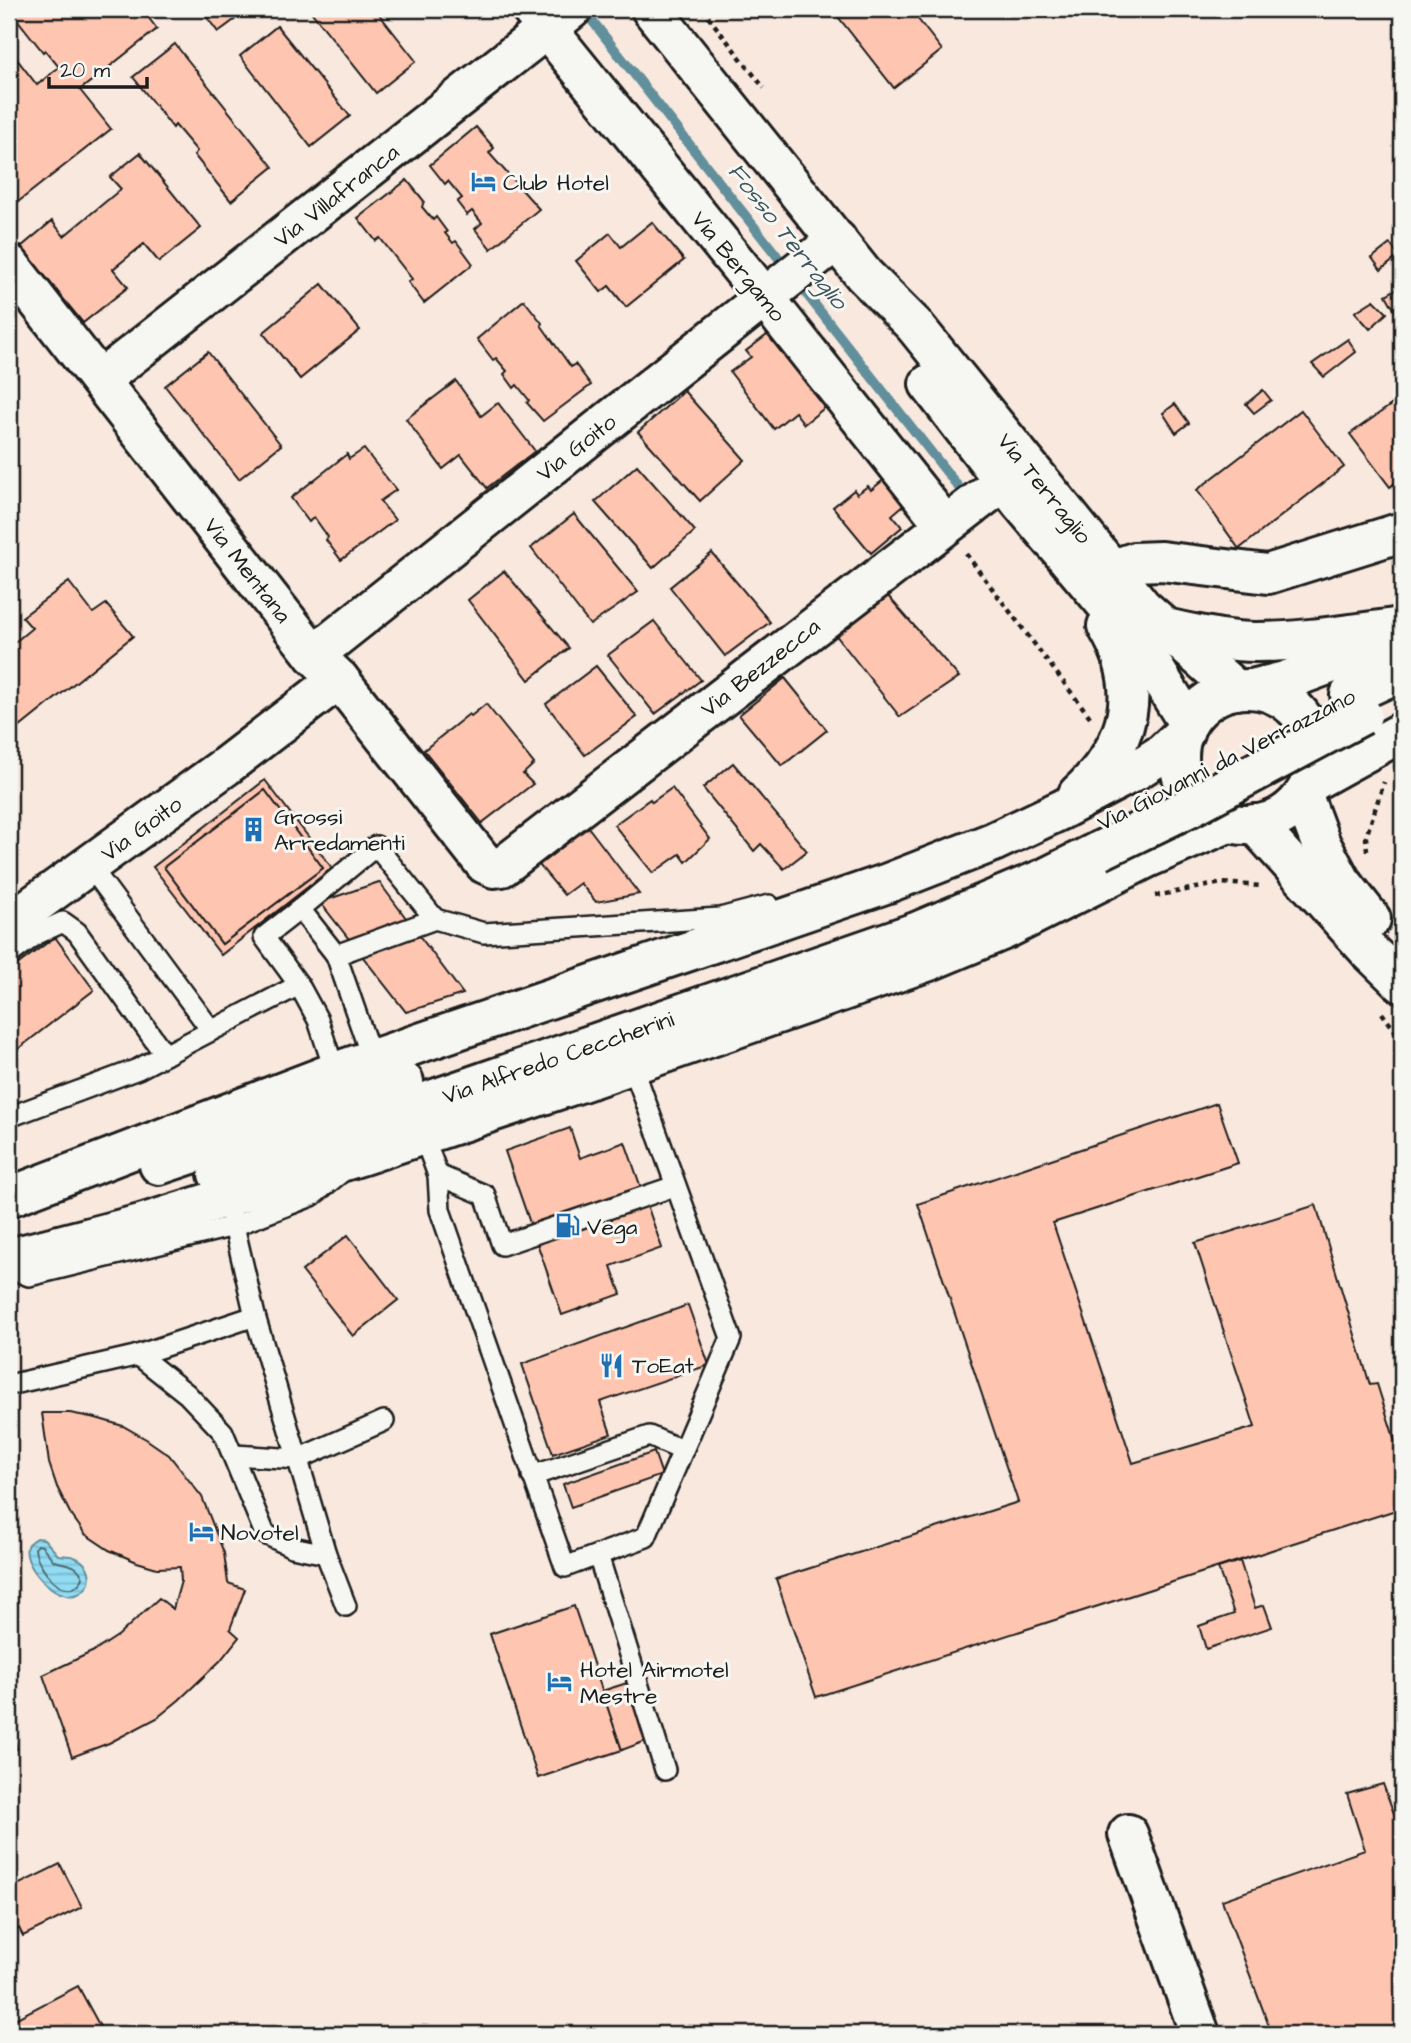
<svg xmlns="http://www.w3.org/2000/svg" width="1411" height="2043" viewBox="0 0 1411 2043" font-family="'Architects Daughter',sans-serif">
<style>
.water{fill:url(#water-rules);stroke:#628f9c;stroke-width:2}
.lines{fill:none;stroke-linecap:round;stroke-linejoin:round}
.shore{stroke:#4b6972;stroke-width:2}
.stream{stroke:#628f9c;stroke-width:10}
.building{fill:#fec6b1;stroke:#1c1c1c;stroke-width:2}
.lane-casing{stroke:#1c1c1c;stroke-width:24}
.street-casing{stroke:#1c1c1c;stroke-width:44}
.secondary-casing{stroke:#1c1c1c;stroke-width:44}
.path{stroke:#1c1c1c;stroke-width:4.5;stroke-dasharray:5 5;stroke-linecap:butt}
.lane{stroke:#f6f6f2;stroke-width:19}
.street{stroke:#f6f6f2;stroke-width:38}
.secondary{stroke:#f6f6f2;stroke-width:38}
.secondary-bridge-casing{stroke:#1c1c1c;stroke-width:44;stroke-linecap:butt}
.secondary-bridge{stroke:#f6f6f2;stroke-width:38}
.labels{text-anchor:middle;stroke-width:6;stroke-linejoin:round;paint-order:stroke}
.poi-label{font-size:23px;fill:#1c1c1c;stroke:#f6f6f2;text-anchor:start}
.street-label{font-size:23px;fill:#1c1c1c;stroke:#f6f6f2}
.water-label{font-size:24px;font-style:italic;fill:#3f565c;stroke:#f6f6f2}
</style>
<defs>
<pattern id="water-rules" width="6" height="5" patternUnits="userSpaceOnUse" patternTransform="scale(1.75)"><rect width="6" height="5" fill="#91dcf2"/><path d="M0 2.5h6" fill="none" stroke="#7cbccf"/></pattern>
</defs>
<rect width="100%" height="100%" fill="#f8e8de"/>
<filter id="ink" filterUnits="userSpaceOnUse"><feTurbulence type="fractalNoise" baseFrequency=".0143" numOctaves="2"/><feDisplacementMap in="SourceGraphic" scale="14" xChannelSelector="R" yChannelSelector="G"/><feConvolveMatrix kernelMatrix="1 2 1 2 8 2 1 2 1" color-interpolation-filters="sRGB"/></filter>
<g filter="url(#ink)">
<!-- water -->
<path class="water" d="M37,1538L44,1539L58,1555C63,1556 69,1555 74,1557C92,1563 96,1585 78,1594C57,1604 18,1562 28,1544C30,1542 34,1539 37,1538Z"/>
<g class="lines">
<!-- shore -->
<path class="shore" d="M38,1545L42,1546L54,1561C69,1565 77,1563 83,1578C68,1607 36,1568 35,1548Z"/>
<!-- stream -->
<g class="stream">
<path d="M583,9L788,270"/>
<path d="M797,282L960,489"/>
</g>
</g>
<!-- building -->
<g class="building">
<path d="M9,9H142L157,29L80,90L111,129L9,209V142L11,140L9,138V49L37,85L59,67L45,50L43,52Z"/>
<path d="M201,9H249L218,32Z"/>
<path d="M309,9H375L416,61L376,93Z"/>
<path d="M832,9H910L942,50L894,88Z"/>
<path d="M277,26L350,116L311,147L240,56Z"/>
<path d="M175,44L273,167L231,201L194,155L197,151L175,125L173,128L133,77Z"/>
<path d="M476,127L494,148L489,153L539,209L491,249L475,229L482,223L472,211L467,215L457,202L462,198L448,181L445,184L430,165Z"/>
<path d="M140,153L201,228L159,262L144,244L113,269L128,287L83,323L21,247L52,221L64,236L121,189L110,177Z"/>
<path d="M407,180L424,201L422,207L433,220L436,217L447,232L445,233L453,243L456,241L473,264L424,303L408,282L412,279L380,238L376,241L358,218Z"/>
<path d="M652,222L684,260L626,307L609,286L601,292L576,261L610,233L621,247Z"/>
<path d="M1390,244L1399,256L1381,270L1372,258Z"/>
<path d="M322,284L360,330L300,379L263,333Z"/>
<path d="M1402,286V303L1394,309L1386,295Z"/>
<path d="M524,300L542,323L541,325L571,367L575,364L591,385L543,421L527,403L529,400L517,385L514,388L504,374L507,371L496,358L493,360L477,339Z"/>
<path d="M1374,300L1387,313L1370,329L1355,312Z"/>
<path d="M1402,303V323L1394,309Z"/>
<path d="M771,332L828,405L804,424L795,412L774,429L730,372L751,357L746,351Z"/>
<path d="M1348,339L1356,352L1324,377L1312,364Z"/>
<path d="M208,352L281,445L239,479L165,386Z"/>
<path d="M456,381L481,416L498,403L535,451L487,488L461,455L443,469L406,419Z"/>
<path d="M1263,390L1271,400L1254,413L1246,404Z"/>
<path d="M684,391L745,460L700,501L638,432Z"/>
<path d="M1401,398L1402,477L1390,487L1350,434Z"/>
<path d="M1175,404L1189,423L1176,433L1163,413Z"/>
<path d="M1301,410L1344,467L1239,549L1197,490Z"/>
<path d="M364,449L396,490L380,501L395,520L341,560L326,540L328,537L314,517L309,522L291,498L347,454L349,459Z"/>
<path d="M637,465L695,531L653,568L595,502Z"/>
<path d="M887,477L907,502L892,515L902,527L871,553L833,507L854,490L857,494L868,486L871,490Z"/>
<path d="M574,514L638,592L590,625L531,548Z"/>
<path d="M712,553L770,622L725,656L670,587Z"/>
<path d="M504,571L569,648L529,680L468,600Z"/>
<path d="M69,582L93,613L106,604L133,636L20,727L9,712V647L32,628L22,617Z"/>
<path d="M888,596L959,677L900,717L835,634Z"/>
<path d="M654,621L701,680L655,714L608,655Z"/>
<path d="M596,666L637,717L585,755L546,704Z"/>
<path d="M785,678L827,730L782,766L739,715Z"/>
<path d="M486,704L534,764L523,774L533,784L482,823L424,750L469,714L471,716Z"/>
<path d="M733,763L807,851L784,869L761,844L754,851L703,788Z"/>
<path d="M265,780L332,868L221,955L153,867Z"/>
<path d="M672,788L710,839L686,862L680,854L653,873L614,825L650,799L652,802Z"/>
<path d="M265,790L323,868L222,944L164,867Z"/>
<path d="M265,790L323,868L222,944L164,867Z"/>
<path d="M585,823L639,894L596,902L580,883L564,895L534,859Z"/>
<path d="M379,882L463,994L406,1012L320,902Z"/>
<path d="M55,937L94,990L9,1056V971Z"/>
<path d="M1217,1103L1238,1163L1053,1223L1133,1463L1255,1427L1195,1243L1316,1205L1370,1385L1377,1384L1402,1463V1508L816,1697L776,1579L1018,1502L918,1204Z"/>
<path d="M570,1128L580,1158L625,1142L662,1248L611,1266L621,1294L562,1315L505,1151Z"/>
<path d="M348,1235L398,1300L353,1336L302,1271Z"/>
<path d="M688,1305L709,1365L600,1402L611,1434L553,1454L522,1364Z"/>
<path d="M42,1413H70L96,1418L123,1426L146,1439L169,1455L202,1497L224,1553L228,1583L245,1589L230,1629L239,1637L220,1661L179,1700L157,1718L109,1743L72,1757L43,1675L96,1650L119,1635L159,1598L173,1609L181,1581L180,1567L157,1568L137,1562L109,1550L85,1534L70,1513L57,1487L49,1463Z"/>
<path d="M654,1452L662,1475L571,1507L563,1484Z"/>
<path d="M1240,1561L1255,1608L1264,1605L1272,1627L1206,1649L1199,1626L1234,1614L1218,1568Z"/>
<path d="M574,1606L622,1750L538,1778L490,1634Z"/>
<path d="M627,1683L646,1741L622,1750L602,1691Z"/>
<path d="M9,1712L17,1749L9,1751Z"/>
<path d="M1383,1784L1402,1835V2034H1272L1222,1900L1365,1850L1347,1794Z"/>
<path d="M60,1864L82,1907L23,1936L19,1928L9,1933V1889Z"/>
<path d="M78,1986L104,2034H9V2022Z"/>
</g>
<g class="lines">
<defs>
<g id="lane">
<path d="M90,866L211,1030"/>
<path d="M300,909L264,937L299,985L318,1020L335,1072"/>
<path d="M9,955L37,934L63,922L77,932L165,1055"/>
<path d="M336,955L300,909L376,846L435,919"/>
<path d="M372,1059L336,955L435,919L484,933L720,918L769,905"/>
<path d="M9,1117L138,1069L299,985"/>
<path d="M423,1135L438,1175L440,1210L565,1567L646,1537L731,1338L632,1064"/>
<path d="M438,1175L485,1195L502,1245L675,1186"/>
<path d="M9,1268L29,1276L234,1226L312,1196L343,1171"/>
<path d="M255,1316L326,1554L346,1606"/>
<path d="M138,1355L187,1394L223,1432L265,1534L292,1547L326,1554"/>
<path d="M9,1385L135,1356L255,1316L231,1213"/>
<path d="M234,1455L298,1459L384,1421"/>
<path d="M532,1476L649,1436L682,1450"/>
<path d="M598,1555L665,1770"/>
</g>
<g id="street">
<path d="M531,9L765,298L945,525"/>
<path d="M9,264L314,655L339,679L485,864L494,868L502,867L1026,464"/>
<path d="M100,380L572,9"/>
<path d="M1110,570L1134,562L1161,561L1268,574L1402,532"/>
<path d="M314,655L837,240"/>
<path d="M9,923L226,766L339,679"/>
<path d="M1128,1834L1200,2034"/>
</g>
<g id="secondary">
<path d="M651,9L864,275L914,325L1142,607L1236,690"/>
<path d="M929,384L1020,502L1138,642L1188,723"/>
<path d="M1165,628C1195,634 1226,642 1256,642C1305,642 1354,633 1402,627"/>
<path d="M1252,689L1285,681L1381,645"/>
<circle cx="1247" cy="757" r="68"/>
<path d="M1350,695L1402,671"/>
<path d="M1310,783L1402,732"/>
<path d="M1078,794C1131,745 1145,689 1107,626"/>
<path d="M1303,796L1321,844L1341,881L1371,919"/>
<path d="M1255,824L1369,951L1402,983"/>
<path d="M159,1165L404,1082"/>
<path d="M218,1174L916,932L1045,878L1099,851"/>
<path d="M9,1197L335,1072L888,883L993,842L1061,810L1135,771L1163,753L1184,733"/>
<path d="M9,1258L141,1224L363,1155L582,1082L932,960L1004,930L1147,858L1230,822"/>
</g>
</defs>
<!-- lane casing -->
<use href="#lane" class="lane-casing"/>
<!-- street casing -->
<use href="#street" class="street-casing"/>
<!-- secondary casing -->
<use href="#secondary" class="secondary-casing"/>
<!-- path -->
<g class="path">
<path d="M702,9L764,88"/>
<path d="M966,554L1090,717"/>
<path d="M1367,851L1366,837L1384,782"/>
<path d="M1155,896L1222,883L1261,886"/>
<path d="M1382,1013L1402,1040"/>
</g>
<!-- lane -->
<use href="#lane" class="lane"/>
<!-- street -->
<use href="#street" class="street"/>
<!-- secondary -->
<use href="#secondary" class="secondary"/>
<defs>
<path id="secondary-bridge" d="M1099,851L1188,808L1362,715"/>
</defs>
<!-- secondary-bridge casing -->
<use href="#secondary-bridge" class="secondary-bridge-casing"/>
<!-- secondary-bridge -->
<use href="#secondary-bridge" class="secondary-bridge"/>
</g>
</g>
<!-- icons -->
<defs>
<symbol id="hotel-bare" viewBox="-9 -9 18 18"><path d="M-6-4.5h1.5V1H6V5H4.5V3h-9V5H-6ZM-4 0a1.8 1.8 0 1 1 3.6 0ZM.5 0V-2.5h3Q6-2.5 6 0Z" fill="#1f6fb2" stroke="#f6f6f2" stroke-width="2.5" paint-order="stroke"/></symbol>
<symbol id="building-bare" viewBox="-9 -9 18 18"><path d="M-4-6H4V6H1V3H-1V6H-4ZM-2.5-4.3h1.7v1.8h-1.7ZM.8-4.3h1.7v1.8H.8ZM-2.5-1h1.7V.8h-1.7ZM.8-1h1.7V.8H.8Z" fill="#1f6fb2" stroke="#f6f6f2" stroke-width="2.5" paint-order="stroke"/></symbol>
<symbol id="fuel-bare" viewBox="-9 -9 18 18"><path d="M-5.5-6h7V0h2V4h1.3V-2.5L3-4.5l.8-.8L6-3V5H2.5V1h-1V6h-7ZM-4.2-4.7v3.2H.2V-4.7Z" fill="#1f6fb2" stroke="#f6f6f2" stroke-width="2.5" paint-order="stroke"/></symbol>
<symbol id="restaurant-bare" viewBox="-9 -9 18 18"><path d="M-5-6h1v4h1v-4h1v4h1v-4h1v5L-1.5 .5V6h-2V.5L-5-1ZM5-6V6H3V1.5H1.5Q1.5-4 5-6Z" fill="#1f6fb2" stroke="#f6f6f2" stroke-width="2.5" paint-order="stroke"/></symbol>
</defs>
<g fill-rule="evenodd">
<use href="#hotel-bare" x="466" y="164" width="35" height="35"/>
<use href="#building-bare" x="236" y="812" width="35" height="35"/>
<use href="#fuel-bare" x="550" y="1208" width="35" height="35"/>
<use href="#restaurant-bare" x="594" y="1348" width="35" height="35"/>
<use href="#hotel-bare" x="184" y="1514" width="35" height="35"/>
<use href="#hotel-bare" x="542" y="1664" width="35" height="35"/>
</g>
<g class="labels">
<!-- poi labels -->
<g class="poi-label">
<text x="503" y="190">Club Hotel</text>
<text x="274" y="824">Grossi<tspan x="274" dy="26">Arredamenti</tspan></text>
<text x="587" y="1234">Vega</text>
<text x="632" y="1373">ToEat</text>
<text x="221" y="1540">Novotel</text>
<text x="580" y="1677">Hotel Airmotel<tspan x="580" dy="26">Mestre</tspan></text>
</g>
<!-- street labels -->
<g class="street-label">
<text transform="translate(336 195) rotate(-38)" y="8">Via Villafranca</text>
<text transform="translate(739 266) rotate(51)" y="8">Via Bergamo</text>
<text transform="translate(576 447) rotate(-38)" y="8">Via Goito</text>
<text transform="translate(1045 488) rotate(51)" y="8">Via Terraglio</text>
<text transform="translate(248 570) rotate(52)" y="8">Via Mentana</text>
<text transform="translate(760 667) rotate(-38)" y="8">Via Bezzecca</text>
<text transform="translate(1226 759) rotate(-27)" y="8">Via Giovanni da Verrazzano</text>
<text transform="translate(141 828) rotate(-36)" y="8">Via Goito</text>
<text transform="translate(558 1057) rotate(-19)" y="8">Via Alfredo Ceccherini</text>
</g>
<!-- water labels -->
<g class="water-label">
<text transform="translate(788 236) rotate(52)" y="8">Fosso Terraglio</text>
</g>
</g>
<!-- margin -->
<rect width="1411" height="2043" fill="none" stroke="#f6f6f2" stroke-width="35"/>
<rect x="18" y="18" width="1376" height="2008" fill="none" stroke="#1c1c1c" stroke-width="2.5" filter="url(#ink)"/>
<!-- scale -->
<path d="M49 77v10h98v-10" fill="none" stroke="#1c1c1c" stroke-width="3.5"/>
<text x="60" y="77" font-size="21" fill="#1c1c1c" stroke="#f6f6f2" stroke-width="5" paint-order="stroke">20 m</text>
</svg>
